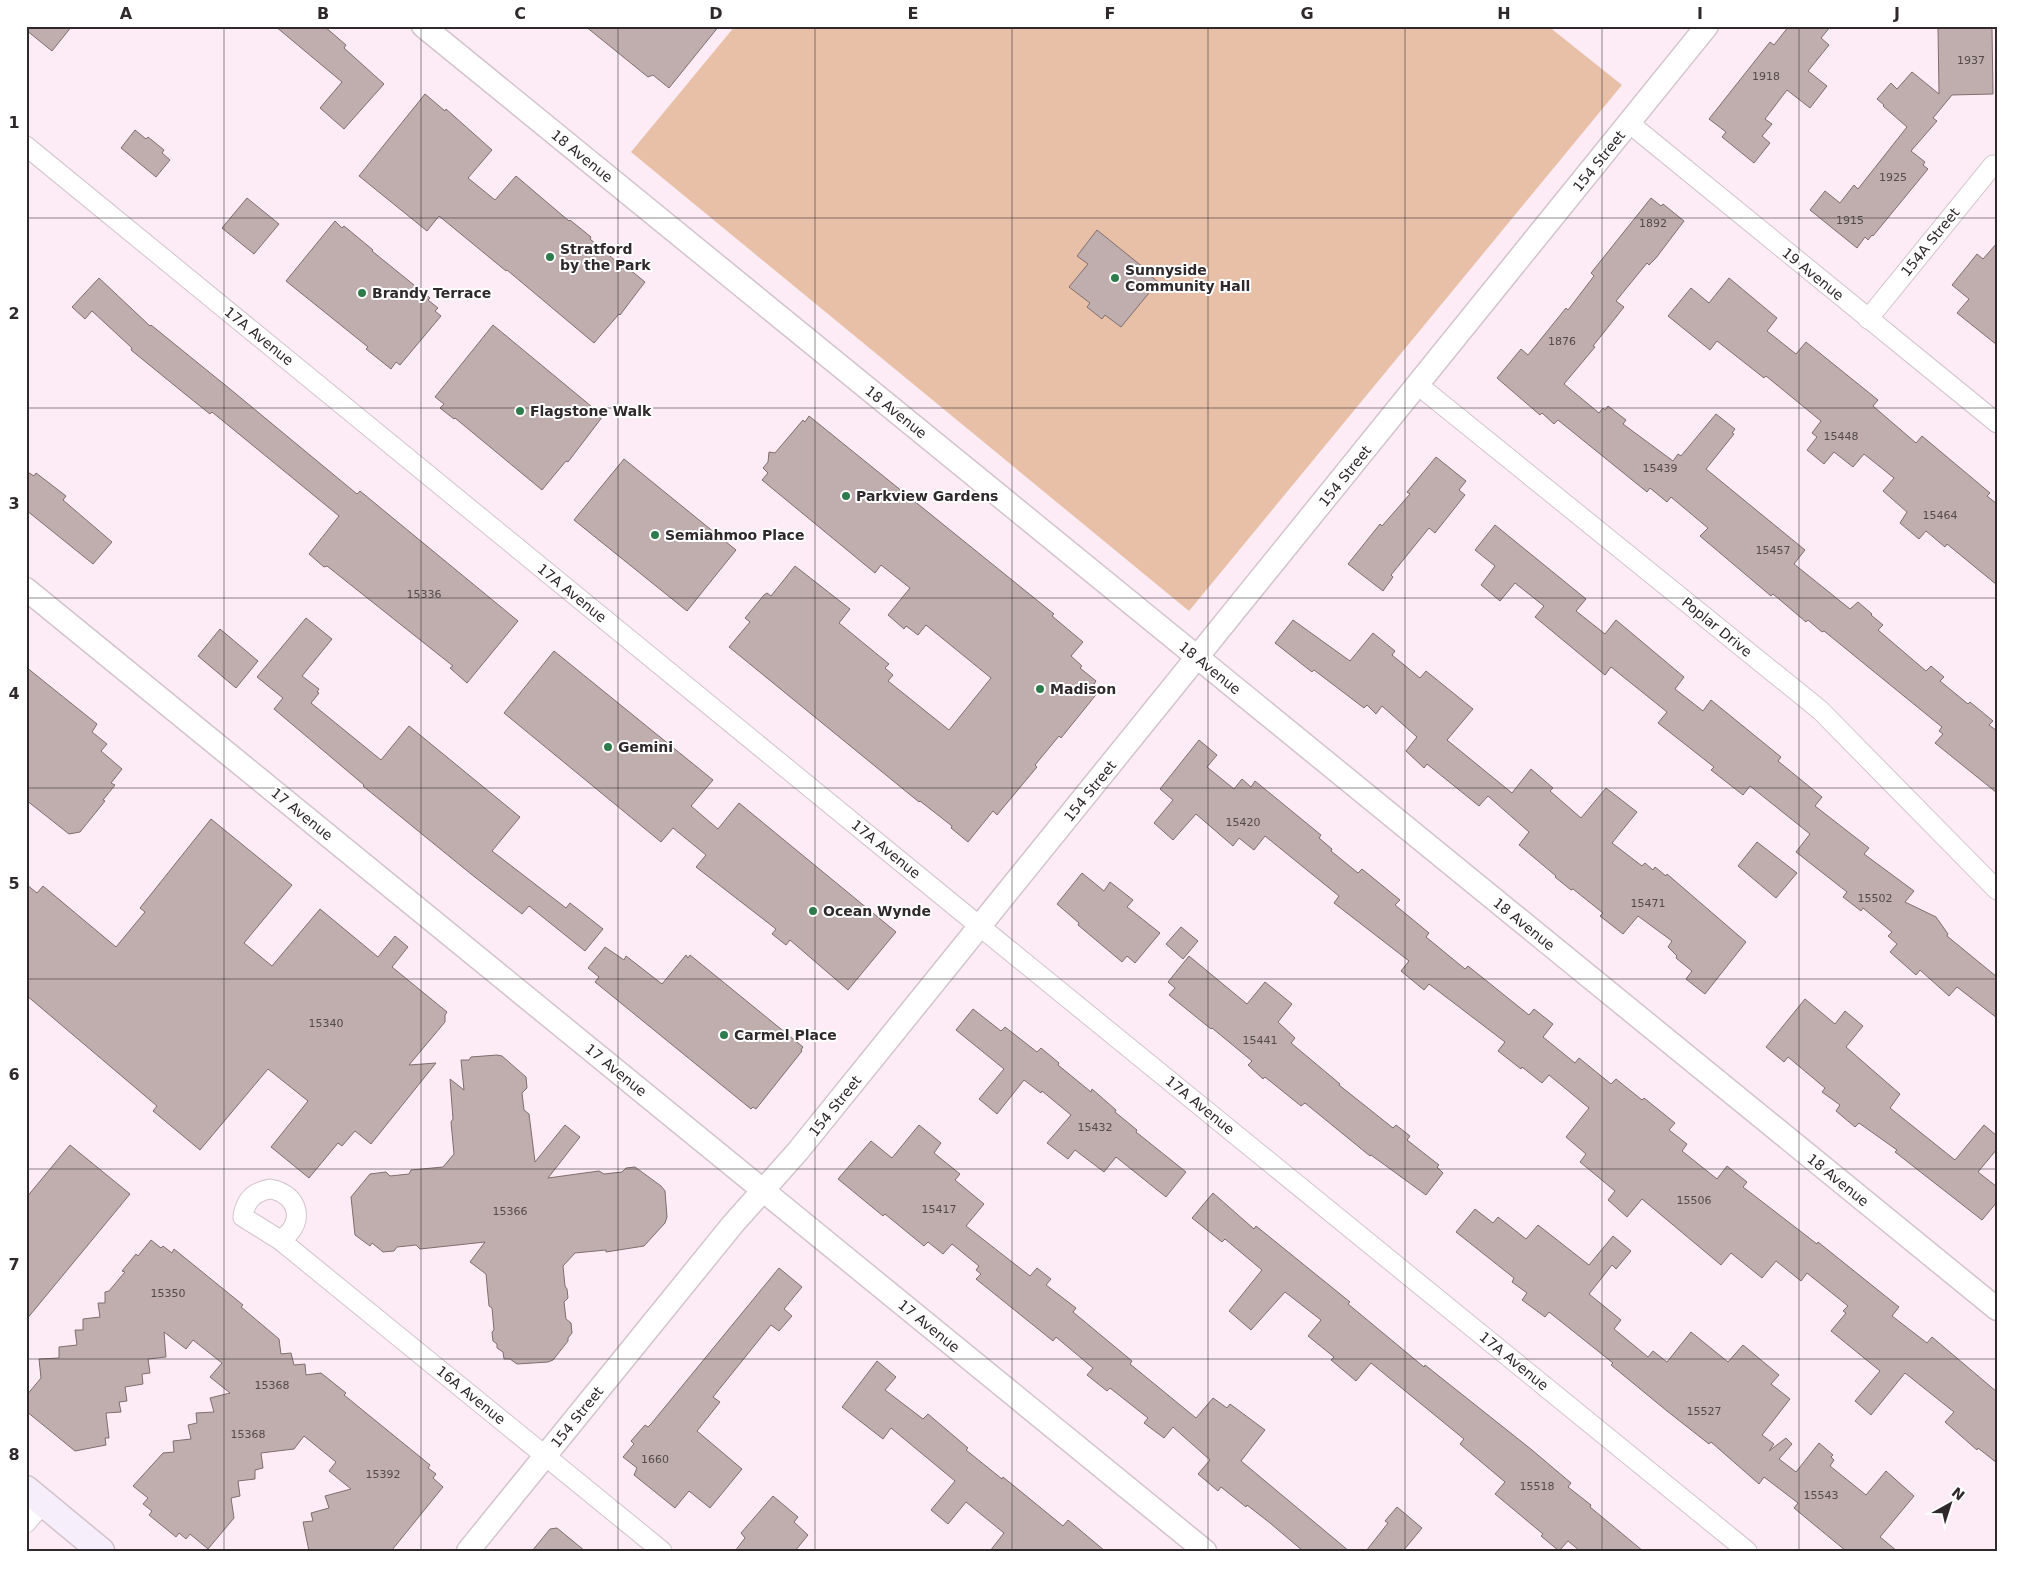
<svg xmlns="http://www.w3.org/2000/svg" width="2023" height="1577" viewBox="0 0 2023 1577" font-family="'DejaVu Sans',sans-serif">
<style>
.green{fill:#e8c0a8}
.building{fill:#c0aeae;stroke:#7f6e6e}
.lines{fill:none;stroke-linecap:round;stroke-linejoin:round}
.minor-casing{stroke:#d3c3cb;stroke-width:21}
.tertiary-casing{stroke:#d3c3cb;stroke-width:25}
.secondary-casing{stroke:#d3c3cb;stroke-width:29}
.minor{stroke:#fff;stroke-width:19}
.tertiary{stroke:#fff;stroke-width:22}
.secondary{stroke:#f6effb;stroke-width:26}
.grid{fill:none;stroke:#2f292c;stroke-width:1;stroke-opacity:0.55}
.poi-dot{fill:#2e7c4c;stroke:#fff;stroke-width:2}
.labels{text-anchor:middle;stroke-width:4;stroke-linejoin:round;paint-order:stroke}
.number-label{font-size:11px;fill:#534a4c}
.street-label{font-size:14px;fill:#2f292c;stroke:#fff}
.poi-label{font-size:14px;font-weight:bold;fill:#2f292c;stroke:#fff;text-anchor:start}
.neatline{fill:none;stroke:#2f292c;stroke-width:2}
.grid-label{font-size:16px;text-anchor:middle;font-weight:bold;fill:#2f292c}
</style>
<rect width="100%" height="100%" fill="#fdecf5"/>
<!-- green -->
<path class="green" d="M735,26H1548L1622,85L1189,611L631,152Z"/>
<!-- building -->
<g class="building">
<path d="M26,26H72L52,51L26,30Z"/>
<path d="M275,26H324L346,45L344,48L384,84L344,129L320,108L342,82Z"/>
<path d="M585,26H719L669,88L653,75L648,77Z"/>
<path d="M1789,26H1831L1821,38L1829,45L1808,71L1827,86L1810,108L1787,90L1765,119L1772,124L1762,136L1770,143L1754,163L1722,137L1726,132L1709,119L1770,42L1774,45Z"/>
<path d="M1938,28H1992L1993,94L1952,95L1933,118L1937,121L1911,151L1925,162L1923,165L1928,169L1873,236L1872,235L1868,240L1865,237L1857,248L1810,210L1825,191L1840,203L1854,185L1858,189L1907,127L1883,106L1884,105L1877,99L1891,83L1897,89L1912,72L1939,94Z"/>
<path d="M425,94L445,111L446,109L492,150L468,178L495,200L516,176L569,221L570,220L591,237L590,239L617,262L618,260L645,282L620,315L619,314L594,343L507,270L506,271L439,216L427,231L359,176Z"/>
<path d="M135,130L146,139L148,137L164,150L162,153L170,160L156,177L121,148Z"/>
<path d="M247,198L279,224L254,254L222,228Z"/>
<path d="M1651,198L1661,206L1663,204L1684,221L1656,258L1649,265L1647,263L1616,301L1624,307L1593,346L1595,347L1564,384L1599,413L1603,408L1605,410L1608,406L1626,420L1623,424L1673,461L1678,454L1681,456L1716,414L1735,429L1732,433L1734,434L1706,469L1805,550L1794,564L1850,609L1858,602L1872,614L1871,615L1883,625L1878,630L1926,671L1931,666L1944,677L1940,681L1968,704L1970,702L1993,721L1989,725L1997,731V793L1935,743L1943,734L1939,731L1942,727L1824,631L1822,632L1808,620L1806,622L1773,594L1771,596L1700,536L1708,528L1671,497L1667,502L1650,488L1647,492L1558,420L1554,424L1542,413L1540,415L1497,378L1521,349L1528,355L1566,308L1568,310L1594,276L1591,273Z"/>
<path d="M335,221L342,228L344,226L373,250L372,251L430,298L428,300L438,308L435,311L441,316L400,365L396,362L391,369L366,349L368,347L286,281Z"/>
<path d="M1097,230L1149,272L1148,274L1158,282L1121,327L1105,315L1102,319L1087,307L1090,303L1069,287L1088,264L1077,256Z"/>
<path d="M1997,243V345L1957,313L1969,299L1952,285L1977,254L1983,259Z"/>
<path d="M99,278L150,326L151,325L230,389L357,494L360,491L518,621L467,683L450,668L453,666L327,566L324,567L309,554L339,516L245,439L212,412L210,414L185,394L131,350L132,348L92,311L85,319L72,307Z"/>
<path d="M1729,278L1777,318L1767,331L1796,354L1806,342L1878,400L1873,406L1916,443L1922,436L1990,493L1987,496L1997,504V585L1947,544L1945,547L1926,531L1919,539L1900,523L1907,512L1883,491L1894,478L1864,454L1853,467L1834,452L1824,464L1807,450L1817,437L1812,433L1821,421L1766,376L1764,378L1717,341L1710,350L1668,316L1691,288L1709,303Z"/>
<path d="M493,325L603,416L568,462L566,461L542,490L455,418L454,419L440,408L444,404L435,397Z"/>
<path d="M809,416L1054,614L1052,616L1083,642L1071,656L1082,666L1080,668L1096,681L1093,686L1099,691L1061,738L1059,736L1035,765L1037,767L997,815L993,811L968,842L951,828L952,826L920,801L919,802L729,647L750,622L745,618L764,595L767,593L771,596L795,566L850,609L839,623L889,664L885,668L893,675L888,681L949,730L991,678L926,625L918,635L906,626L904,629L888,615L910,588L881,565L875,573L762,480L768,473L763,468L768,462L769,452L775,453L803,420L805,422Z"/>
<path d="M1436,457L1466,481L1459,490L1465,495L1435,533L1429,528L1391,575L1393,577L1383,591L1348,564L1380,524L1382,526L1410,494L1407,492Z"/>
<path d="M624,459L736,550L687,611L574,520Z"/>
<path d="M26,471L34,476L36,473L66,496L63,500L112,542L93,564L26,510Z"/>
<path d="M1495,525L1586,599L1576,611L1605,634L1616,620L1684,677L1675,689L1703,711L1711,700L1781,757L1778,761L1822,797L1815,806L1869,848L1864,854L1914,891L1905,902L1936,917L1948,934L1947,936L1997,977V1018L1957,987L1949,996L1920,970L1916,975L1890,952L1897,944L1888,936L1892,932L1863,908L1861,911L1843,897L1847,892L1796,852L1810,834L1750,786L1743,795L1711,770L1714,767L1658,723L1667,712L1611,667L1605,675L1535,617L1544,606L1515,583L1500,601L1481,585L1495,566L1475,550Z"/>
<path d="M306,618L332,639L302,676L319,689L317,692L319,693L311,703L381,760L409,726L520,817L492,851L566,908L570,903L603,929L585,951L529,906L522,914L471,874L363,786L364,785L274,709L283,698L257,677Z"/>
<path d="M1293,620L1350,661L1373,633L1395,651L1392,655L1420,678L1426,671L1473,709L1447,740L1512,793L1531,769L1553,788L1550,791L1581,818L1606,788L1637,812L1612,843L1642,866L1645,863L1653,870L1655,867L1666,876L1667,874L1746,942L1705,994L1686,979L1692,971L1676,958L1677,956L1668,947L1672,941L1638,916L1623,934L1600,916L1603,913L1573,889L1571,890L1555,877L1556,876L1519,845L1529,832L1488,796L1479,806L1427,764L1424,768L1406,751L1417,737L1382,706L1376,714L1367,705L1364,708L1314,670L1312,672L1275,643Z"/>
<path d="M220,629L258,661L236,688L198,656Z"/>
<path d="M554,651L713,780L691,806L718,829L739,803L896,932L848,990L790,940L786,945L772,934L776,929L696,867L706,855L673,828L661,842L504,713Z"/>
<path d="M26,667L97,724L92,732L107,744L101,751L122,769L111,783L115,785L103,800L105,801L80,832L69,834L26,800Z"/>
<path d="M1199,740L1217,755L1207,767L1234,789L1242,779L1251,787L1255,781L1321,835L1319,838L1332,849L1331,851L1358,873L1362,869L1400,900L1395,905L1429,933L1426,937L1465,969L1468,966L1529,1015L1534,1009L1553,1024L1543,1037L1575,1063L1579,1058L1611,1084L1616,1079L1642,1100L1644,1098L1675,1123L1669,1130L1687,1144L1682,1151L1717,1179L1727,1166L1747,1182L1743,1187L1817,1244L1818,1242L1899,1307L1892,1316L1927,1343L1932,1337L1997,1392V1463L1978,1448L1977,1450L1945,1422L1954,1412L1905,1373L1871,1415L1855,1401L1880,1371L1831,1331L1846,1313L1843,1311L1848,1306L1807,1273L1801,1281L1776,1261L1762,1278L1731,1253L1721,1265L1642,1199L1627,1217L1608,1200L1615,1191L1580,1162L1586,1154L1566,1137L1589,1108L1549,1075L1542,1083L1522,1067L1521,1069L1498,1051L1505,1042L1429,984L1424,990L1401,971L1409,961L1334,903L1339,896L1265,836L1254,850L1239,838L1233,846L1196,814L1173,840L1154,823L1173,800L1160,789Z"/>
<path d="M211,819L292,885L244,943L272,966L320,909L378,957L395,936L408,947L392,967L447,1012L445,1015V1022L409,1065L436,1063L371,1144L355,1131L342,1146L338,1143L309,1178L271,1147L308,1101L268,1069L200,1150L153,1111L157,1106L26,995V884L37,893L43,886L116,947L145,912L140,908Z"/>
<path d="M1757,842L1797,873L1776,898L1738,866Z"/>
<path d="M1082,873L1104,891L1110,882L1133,900L1127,907L1160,933L1135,963L1127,956L1122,962L1078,925L1079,923L1057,904Z"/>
<path d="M1181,927L1198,941L1183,959L1166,944Z"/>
<path d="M605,947L624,960L626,956L662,984L686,955L688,958L690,955L803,1047L801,1050L802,1051L756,1109L753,1107L751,1109L595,982L599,977L588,968Z"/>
<path d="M1189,956L1247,1004L1265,982L1292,1004L1278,1022L1295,1038L1291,1043L1340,1084L1339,1085L1393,1128L1396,1125L1410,1136L1407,1140L1439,1165L1437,1167L1443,1173L1426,1195L1371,1155L1370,1156L1305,1103L1301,1106L1265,1077L1263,1079L1248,1065L1252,1061L1212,1028L1211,1029L1169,995L1175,988L1168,982Z"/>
<path d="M1805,999L1835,1024L1845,1011L1863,1026L1846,1047L1900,1094L1890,1108L1955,1160L1984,1125L1997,1136V1149L1978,1172L1997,1187V1202L1982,1220L1895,1152L1897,1150L1859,1123L1855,1127L1836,1111L1840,1105L1822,1092L1825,1088L1788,1057L1784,1062L1766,1047Z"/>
<path d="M973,1009L1001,1031L1005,1027L1037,1052L1041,1048L1059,1063L1058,1065L1091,1092L1092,1089L1116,1110L1115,1112L1137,1130L1136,1132L1186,1172L1166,1197L1116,1157L1104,1172L1075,1150L1068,1159L1047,1143L1071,1115L1042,1091L1041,1093L1024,1080L997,1114L979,1099L1004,1069L956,1030Z"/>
<path d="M497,1055L502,1056L526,1077L527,1088L522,1093L524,1110L529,1114L535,1162L565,1125L580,1137L548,1178L599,1171L604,1174L622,1172L626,1168L635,1167L661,1186L665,1191L667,1217L665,1223L644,1246L606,1252V1250L575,1253L563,1266L565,1286L567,1289L568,1298L564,1302L566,1319L571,1323L572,1333L568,1338V1341L553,1360L548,1362L517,1364L510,1359H504L503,1352L497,1348V1344L493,1341L492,1332L494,1330L492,1308L489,1306L486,1274L470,1262L485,1242L420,1249L416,1245L397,1247L394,1251L383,1252L372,1243L370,1246L355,1235L351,1197L370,1174L386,1172L390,1176L409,1174L411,1170L443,1167L454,1154L451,1122L453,1119L450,1079L464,1090L461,1060H469L471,1057Z"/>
<path d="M919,1125L941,1143L934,1153L960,1174L955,1180L984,1204L966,1226L1030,1276L1037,1268L1051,1279L1046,1285L1076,1308L1073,1312L1132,1361L1130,1364L1196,1418L1213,1398L1227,1408L1230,1404L1265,1430L1241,1461L1349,1551H1303L1270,1523L1247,1505L1246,1507L1221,1487L1218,1491L1198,1474L1210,1460L1173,1427L1164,1438L1144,1423L1148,1418L1110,1388L1107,1391L1087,1375L1093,1368L1056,1337L1053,1341L976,1279L981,1274L976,1270L979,1266L952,1244L943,1254L928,1242L924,1246L885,1214L883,1216L838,1179L871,1141L892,1158Z"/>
<path d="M70,1145L130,1194L26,1320V1198Z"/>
<path d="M1213,1193L1254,1229L1256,1226L1350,1302L1348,1304L1424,1367L1425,1365L1532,1450L1571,1483L1568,1487L1591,1505L1590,1507L1643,1551H1580L1568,1541L1559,1551L1541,1536L1543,1534L1495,1494L1505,1482L1460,1444L1464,1439L1371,1363L1356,1381L1331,1360L1334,1357L1308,1336L1321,1320L1285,1292L1251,1330L1229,1311L1262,1270L1225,1239L1222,1242L1192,1218Z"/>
<path d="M1475,1209L1493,1223L1498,1217L1526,1239L1538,1225L1589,1265L1613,1236L1631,1251L1616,1269L1612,1265L1589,1294L1621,1320L1614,1329L1648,1357L1653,1351L1667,1362L1691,1332L1728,1362L1743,1345L1779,1375L1771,1384L1790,1399L1762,1435L1774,1444L1769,1451L1786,1438L1792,1444L1779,1459L1796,1472L1819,1443L1833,1455L1831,1457L1834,1460L1830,1466L1866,1495L1886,1471L1914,1496L1880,1537L1897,1551H1846L1794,1508L1798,1503L1764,1477L1759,1484L1711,1442L1709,1444L1667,1411L1611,1365L1613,1363L1549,1312L1545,1317L1522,1300L1527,1293L1512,1282L1514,1278L1456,1232Z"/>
<path d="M151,1240L161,1248L163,1246L172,1253L174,1249L243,1305L241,1307L279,1339L281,1354L291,1353L294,1365L305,1364L306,1375L321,1373L346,1393L344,1395L430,1465L428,1468L436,1474L433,1478L443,1487L392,1550L309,1551L303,1522L313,1521L311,1513L329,1508L325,1496L351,1489L329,1471L336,1462L304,1436L294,1449L261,1453L263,1468L255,1470V1479L238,1481L240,1496L231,1498L234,1518L208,1549L190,1534L186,1539L179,1533L176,1537L149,1515L152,1511L143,1504L148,1498L133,1486L163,1453L174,1452L173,1441L191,1439L188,1425L197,1423L196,1413L214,1412L210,1398L230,1393L210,1377L222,1363L193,1340L186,1349L164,1332L166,1357L148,1359L150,1373L142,1374L143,1384L125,1387L127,1401L119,1402L121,1412L106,1413L109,1438H105L106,1445L75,1451L26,1411V1396L41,1378L39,1359L59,1358V1347L77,1345L75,1330H83V1319L100,1317L98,1303H105V1292L109,1291L125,1272L122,1271L136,1254L138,1256Z"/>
<path d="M779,1268L802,1287L784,1309L792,1316L779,1331L771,1325L713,1397L720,1402L697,1431L742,1469L710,1508L689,1491L675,1508L634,1475L637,1468L623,1457L634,1444L631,1441L645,1425L648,1427L651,1424Z"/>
<path d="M877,1361L896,1377L885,1390L923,1419L928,1414L968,1448L966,1450L1002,1479L1003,1477L1063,1526L1068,1520L1105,1551H990L1004,1533L966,1502L948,1524L931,1510L955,1481L891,1428L883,1439L842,1407Z"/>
<path d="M773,1496L798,1517L794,1522L808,1535L795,1551H735L745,1538L741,1533Z"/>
<path d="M1397,1507L1422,1528L1403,1551H1366L1388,1523L1385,1521Z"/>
<path d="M557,1528L585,1551H532L550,1529Z"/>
</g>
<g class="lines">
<defs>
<g id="minor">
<path d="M1629,123L1997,423"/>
<path d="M26,146L961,911L1747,1551"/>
<path d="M1868,319L1993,165"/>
<path d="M1418,385L1820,710L1997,890"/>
<path d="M270,1189C300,1194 306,1225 280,1240L243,1217C245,1200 254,1192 270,1189Z"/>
<path d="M280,1240L662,1551"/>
<path d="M26,1523L43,1503"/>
</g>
<g id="tertiary">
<path d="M423,26L1997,1309"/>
<path d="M26,589L1205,1551"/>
<path d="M468,1551L733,1224L798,1151L1707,26"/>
</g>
<path id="secondary" d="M26,1489L101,1551"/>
</defs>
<!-- minor casing -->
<use href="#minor" class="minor-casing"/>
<!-- tertiary casing -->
<use href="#tertiary" class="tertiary-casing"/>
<!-- secondary casing -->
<use href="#secondary" class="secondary-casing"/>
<!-- minor -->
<use href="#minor" class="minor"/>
<!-- tertiary -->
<use href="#tertiary" class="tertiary"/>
<!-- secondary -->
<use href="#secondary" class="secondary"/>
</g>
<!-- grid -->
<path class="grid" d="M224,26V1551M421,26V1551M618,26V1551M815,26V1551M1012,26V1551M1208,26V1551M1405,26V1551M1602,26V1551M1799,26V1551M26,218H1997M26,408H1997M26,598H1997M26,788H1997M26,979H1997M26,1169H1997M26,1359H1997"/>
<!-- markers -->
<g class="poi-dot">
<circle cx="550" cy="257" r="5"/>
<circle cx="1115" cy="278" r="5"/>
<circle cx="362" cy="293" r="5"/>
<circle cx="520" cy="411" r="5"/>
<circle cx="846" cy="496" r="5"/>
<circle cx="655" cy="535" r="5"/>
<circle cx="1040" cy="689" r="5"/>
<circle cx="608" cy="747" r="5"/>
<circle cx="813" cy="911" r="5"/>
<circle cx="724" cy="1035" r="5"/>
</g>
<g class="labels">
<!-- number labels -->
<g class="number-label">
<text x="1971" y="64">1937</text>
<text x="1766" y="80">1918</text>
<text x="1893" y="181">1925</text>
<text x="1850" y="224">1915</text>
<text x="1653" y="227">1892</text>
<text x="1562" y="345">1876</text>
<text x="1841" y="440">15448</text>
<text x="1660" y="472">15439</text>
<text x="1940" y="519">15464</text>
<text x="1773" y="554">15457</text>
<text x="424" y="598">15336</text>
<text x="1243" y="826">15420</text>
<text x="1875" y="902">15502</text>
<text x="1648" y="907">15471</text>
<text x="326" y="1027">15340</text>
<text x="1260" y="1044">15441</text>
<text x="1095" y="1131">15432</text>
<text x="1694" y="1204">15506</text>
<text x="939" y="1213">15417</text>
<text x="510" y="1215">15366</text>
<text x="168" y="1297">15350</text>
<text x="272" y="1389">15368</text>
<text x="1704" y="1415">15527</text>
<text x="248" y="1438">15368</text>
<text x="655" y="1463">1660</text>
<text x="383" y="1478">15392</text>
<text x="1537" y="1490">15518</text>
<text x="1821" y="1499">15543</text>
</g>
<!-- street labels -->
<g class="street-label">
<text transform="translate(582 156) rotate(39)" y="5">18 Avenue</text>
<text transform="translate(1599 161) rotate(-51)" y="5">154 Street</text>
<text transform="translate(1930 242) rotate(-51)" y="5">154A Street</text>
<text transform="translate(1813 274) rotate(39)" y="5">19 Avenue</text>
<text transform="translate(259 336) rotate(39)" y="5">17A Avenue</text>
<text transform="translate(896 412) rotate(39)" y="5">18 Avenue</text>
<text transform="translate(1345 476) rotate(-51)" y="5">154 Street</text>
<text transform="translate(572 593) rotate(39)" y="5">17A Avenue</text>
<text transform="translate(1717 627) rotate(39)" y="5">Poplar Drive</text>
<text transform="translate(1210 668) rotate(39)" y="5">18 Avenue</text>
<text transform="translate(1090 791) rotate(-51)" y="5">154 Street</text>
<text transform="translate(302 814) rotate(39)" y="5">17 Avenue</text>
<text transform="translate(886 849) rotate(39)" y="5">17A Avenue</text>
<text transform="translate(1524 924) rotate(39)" y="5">18 Avenue</text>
<text transform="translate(616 1070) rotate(39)" y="5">17 Avenue</text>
<text transform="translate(1200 1105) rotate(39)" y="5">17A Avenue</text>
<text transform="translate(835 1106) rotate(-51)" y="5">154 Street</text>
<text transform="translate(1838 1180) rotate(39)" y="5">18 Avenue</text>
<text transform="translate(929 1326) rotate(39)" y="5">17 Avenue</text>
<text transform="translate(1514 1361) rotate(39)" y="5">17A Avenue</text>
<text transform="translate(471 1395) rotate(39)" y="5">16A Avenue</text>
<text transform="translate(577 1417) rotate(-51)" y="5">154 Street</text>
</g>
<!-- poi labels -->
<g class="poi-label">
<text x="560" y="254">Stratford<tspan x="560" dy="16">by the Park</tspan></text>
<text x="1125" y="275">Sunnyside<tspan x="1125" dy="16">Community Hall</tspan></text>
<text x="372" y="298">Brandy Terrace</text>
<text x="530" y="416">Flagstone Walk</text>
<text x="856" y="501">Parkview Gardens</text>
<text x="665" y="540">Semiahmoo Place</text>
<text x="1050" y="694">Madison</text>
<text x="618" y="752">Gemini</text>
<text x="823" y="916">Ocean Wynde</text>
<text x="734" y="1040">Carmel Place</text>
</g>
</g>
<!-- border -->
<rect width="2023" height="1577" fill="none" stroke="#ffffff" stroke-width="55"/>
<!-- north arrow -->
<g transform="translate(1950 1504) rotate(39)" stroke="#ffffff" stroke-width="4" paint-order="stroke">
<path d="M0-4L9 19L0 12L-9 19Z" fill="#2f292c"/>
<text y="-8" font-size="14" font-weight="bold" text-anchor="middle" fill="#2f292c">N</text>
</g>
<rect x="28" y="28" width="1968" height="1522" class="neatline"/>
<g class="grid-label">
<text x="126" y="19">A</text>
<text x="323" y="19">B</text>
<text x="520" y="19">C</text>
<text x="716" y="19">D</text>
<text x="913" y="19">E</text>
<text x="1110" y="19">F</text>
<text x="1307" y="19">G</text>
<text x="1504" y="19">H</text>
<text x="1700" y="19">I</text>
<text x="1897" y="19">J</text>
<text x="14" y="128">1</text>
<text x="14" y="319">2</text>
<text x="14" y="509">3</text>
<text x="14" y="699">4</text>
<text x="14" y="889">5</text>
<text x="14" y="1080">6</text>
<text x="14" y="1270">7</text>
<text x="14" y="1460">8</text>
</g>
</svg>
